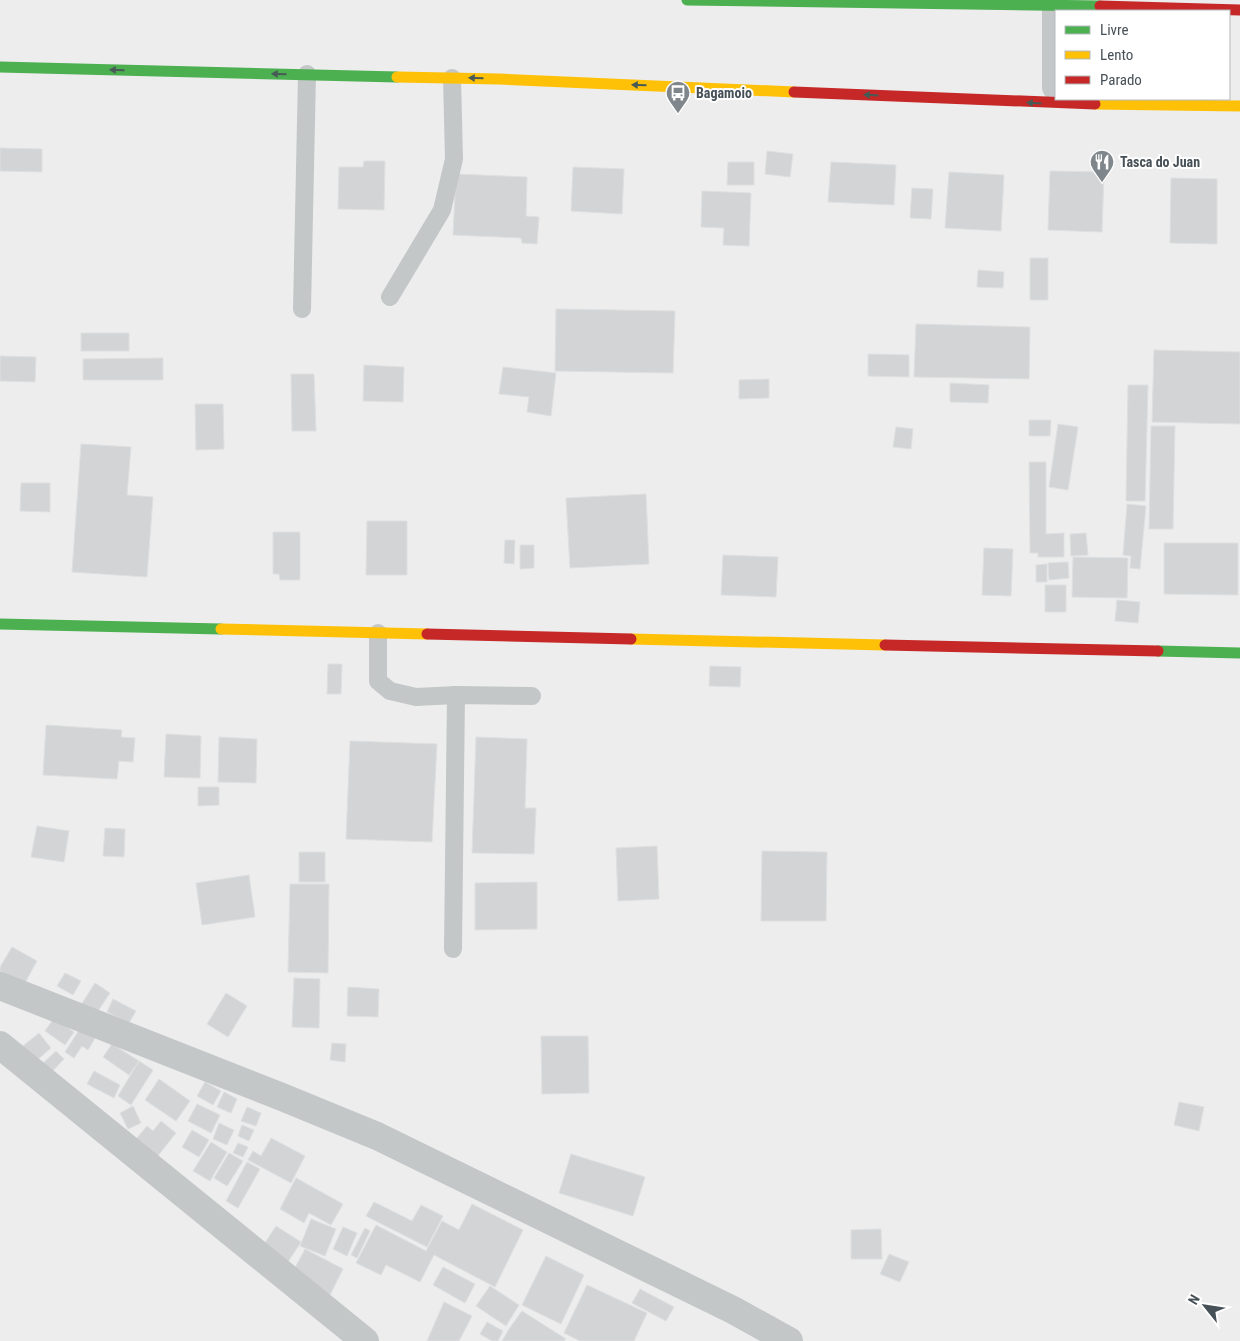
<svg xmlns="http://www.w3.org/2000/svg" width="1240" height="1341" viewBox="0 0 1240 1341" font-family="'Roboto Condensed',sans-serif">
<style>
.building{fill:#d3d4d6;stroke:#dedfe0}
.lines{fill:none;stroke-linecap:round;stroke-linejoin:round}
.lane{stroke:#c4c7c8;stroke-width:18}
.street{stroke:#c4c7c8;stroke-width:28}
.fast{stroke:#4caf50;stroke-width:11}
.slow{stroke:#ffc107;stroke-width:11}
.jam{stroke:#c62828;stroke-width:11}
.oneway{fill:#475a56}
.labels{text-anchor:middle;stroke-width:4;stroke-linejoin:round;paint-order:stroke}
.poi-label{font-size:14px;font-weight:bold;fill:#465057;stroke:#fff;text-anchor:start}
</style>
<rect width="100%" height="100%" fill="#ededed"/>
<!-- building -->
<g class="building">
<path d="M0,148L42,149V172L0,171Z"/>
<path d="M767,151L793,154L790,177L765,174Z"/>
<path d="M364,161H385L384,210L338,209L339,167H363Z"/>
<path d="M728,162H754V185H727Z"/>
<path d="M831,162L896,165L894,205L828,202Z"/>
<path d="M573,167L624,169L622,214L571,211Z"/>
<path d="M1050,171L1104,172L1102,232L1048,230Z"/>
<path d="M949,172L1004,175L1001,231L945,228Z"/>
<path d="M456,174L527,177L526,216L539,217L537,244L522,243L521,238L453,235Z"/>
<path d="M1171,178L1217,179V244L1170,243Z"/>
<path d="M912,188L933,189L931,219L910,218Z"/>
<path d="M702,191L751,193L749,246L723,245L724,228L701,227Z"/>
<rect x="1030" y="258" width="18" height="42"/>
<path d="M978,270L1004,272L1003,288L977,287Z"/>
<path d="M556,309L675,311L673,373L555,371Z"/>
<path d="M916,324L1030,327L1029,379L914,377Z"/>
<rect x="81" y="333" width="48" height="18"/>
<path d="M1154,350L1240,352V424L1152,422Z"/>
<path d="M868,354L909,355V377L868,376Z"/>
<path d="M0,356L36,357L35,382L0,381Z"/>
<path d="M163,358V380H83V359Z"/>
<path d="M364,365L404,367L403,402L363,401Z"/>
<path d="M503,367L556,373L551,416L527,412L529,397L499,394Z"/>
<path d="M291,374H314L316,431H292Z"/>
<path d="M769,379V398L739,399V380Z"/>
<path d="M950,383L989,385L988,403L950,402Z"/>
<path d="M1128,385H1148L1145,501H1126Z"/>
<path d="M195,404H223L224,449L196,450Z"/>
<path d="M1029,420H1051L1050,436H1029Z"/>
<path d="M1058,424L1078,427L1068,490L1049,487Z"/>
<path d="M1151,426H1175L1173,529H1149Z"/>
<path d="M896,427L913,429L911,449L893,447Z"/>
<path d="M81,444L131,447L127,495L153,497L147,577L72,572Z"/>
<path d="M1029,462H1046V534L1064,533V557H1038V553H1030Z"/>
<path d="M21,483H50V512L20,511Z"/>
<path d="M646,494L649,564L570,568L566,498Z"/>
<path d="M1127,504L1146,506L1140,569L1130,568L1131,556L1123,555Z"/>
<path d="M367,521H407V575H366Z"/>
<path d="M273,532H300V580H280L279,574H273Z"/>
<path d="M1086,533L1088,555L1071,556L1070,534Z"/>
<path d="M505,540H515L514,564L504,563Z"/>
<path d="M1164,543H1238V595L1164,594Z"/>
<path d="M520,545H534V568L520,569Z"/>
<path d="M984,548L1013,549L1011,596L982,595Z"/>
<path d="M723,555L778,557L776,597L721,595Z"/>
<path d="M1073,557L1128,558L1127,598L1072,597Z"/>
<path d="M1068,562L1069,578L1049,580L1048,563Z"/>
<path d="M1047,564V582H1036V565Z"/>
<rect x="1045" y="585" width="21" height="27"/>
<path d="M1117,600L1140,602L1138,623L1115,621Z"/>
<path d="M328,664H342L341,694H327Z"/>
<path d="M710,666L741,667L740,687L709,686Z"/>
<path d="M46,725L122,730L121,737L135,738L133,762L119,761L117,779L43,775Z"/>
<path d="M166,734L201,736L200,778L164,777Z"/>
<path d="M219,737L257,739L256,783L218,782Z"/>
<path d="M476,737L527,739L525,808H536L534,854L472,853Z"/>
<path d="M350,741L437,744L432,842L346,839Z"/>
<path d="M198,787H219V805L198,806Z"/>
<path d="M37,826L69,831L64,862L31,857Z"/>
<path d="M105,828L125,829L124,857L103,856Z"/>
<path d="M657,846L659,899L618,901L616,848Z"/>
<path d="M762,851L827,852L826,921H761Z"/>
<rect x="299" y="852" width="26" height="30"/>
<path d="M249,875L255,917L202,925L196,883Z"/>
<path d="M537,882V929L475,930V883Z"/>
<path d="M290,884H329L328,973L288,972Z"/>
<path d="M12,947L37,961L22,988L0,976V967Z"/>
<path d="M65,973L81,981L73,995L57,986Z"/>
<path d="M294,978L320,979L319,1028L292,1027Z"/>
<path d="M95,983L110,993L94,1017L79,1008Z"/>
<path d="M348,987L379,989L378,1017L347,1016Z"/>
<path d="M226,993L247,1006L228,1037L207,1024Z"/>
<path d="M113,999L136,1011L129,1023L107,1012Z"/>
<path d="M54,1018L74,1032L65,1045L45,1031Z"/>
<path d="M83,1024L98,1033L88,1050L82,1046L74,1058L65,1052Z"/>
<path d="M39,1033L51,1048L36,1061L23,1046Z"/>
<path d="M541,1036H588L589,1093L542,1094Z"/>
<path d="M332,1043L346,1044L345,1062L330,1060Z"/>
<path d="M112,1044L139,1061L129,1075L103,1057Z"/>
<path d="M56,1051L64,1059L48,1076L39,1067Z"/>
<path d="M139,1061L153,1070L131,1105L118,1096Z"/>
<path d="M94,1071L120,1085L114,1098L87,1084Z"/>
<path d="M159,1079L190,1101L176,1121L145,1100Z"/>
<path d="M205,1082L221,1091L213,1105L197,1096Z"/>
<path d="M224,1092L237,1099L231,1113L217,1107Z"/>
<path d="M1179,1102L1204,1107L1199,1131L1174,1125Z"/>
<path d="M197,1104L220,1115L211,1133L188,1121Z"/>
<path d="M133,1106L141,1123L128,1129L120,1113Z"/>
<path d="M247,1107L261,1113L256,1126L241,1121Z"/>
<path d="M161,1121L176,1133L153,1162L131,1145L147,1126L153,1131Z"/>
<path d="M219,1123L234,1130L227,1145L213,1139Z"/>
<path d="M242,1125L254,1130L249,1141L238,1136Z"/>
<path d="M192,1130L209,1140L199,1157L182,1147Z"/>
<path d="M271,1138L305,1156L291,1183L248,1160L253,1151L261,1156Z"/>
<path d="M211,1142L227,1152L210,1181L193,1171Z"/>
<path d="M238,1143L248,1147L243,1157L233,1153Z"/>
<path d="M229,1153L243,1161L227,1186L214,1178Z"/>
<path d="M571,1154L645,1177L633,1216L559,1193Z"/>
<path d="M247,1162L260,1169L238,1208L226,1201Z"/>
<path d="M296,1178L343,1204L331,1225L309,1213L304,1223L280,1209Z"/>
<path d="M374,1202L412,1221L421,1205L443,1216L427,1247L366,1216Z"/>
<path d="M472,1204L523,1230L495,1287L434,1255L420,1282L386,1265L381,1275L356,1263L376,1225L426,1251L442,1221L459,1230Z"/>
<path d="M311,1219L336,1229L325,1256L300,1246Z"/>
<path d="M276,1226L301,1242L284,1268L259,1252Z"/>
<path d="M343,1227L357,1233L347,1256L333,1249Z"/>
<path d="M365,1228L370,1231L357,1258L351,1255Z"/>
<path d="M881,1229L882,1259H851V1230Z"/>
<path d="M305,1249L343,1269L328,1299L289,1279Z"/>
<path d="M889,1254L909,1262L900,1282L880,1274Z"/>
<path d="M546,1256L584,1275L561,1324L522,1305Z"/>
<path d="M443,1267L475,1284L465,1303L433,1285Z"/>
<path d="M587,1285L647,1313L634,1341H580L564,1333Z"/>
<path d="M490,1286L519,1305L506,1326L476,1306Z"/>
<path d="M640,1289L674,1307L666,1321L632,1303Z"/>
<path d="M444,1302L472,1316L459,1341H427Z"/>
<path d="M522,1311L566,1339L564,1341H502L509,1329Z"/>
<path d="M487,1322L503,1331L498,1341H492L480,1334Z"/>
</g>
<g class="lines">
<!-- lane -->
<g class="lane">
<path d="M390,297L442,210L454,159L452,78"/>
<path d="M302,309L307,74"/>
<path d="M378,633V681L390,691L416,697L456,695L532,696"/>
<path d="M453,949L456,695"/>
</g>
<!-- street -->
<g class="street">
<path d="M1056,0V87"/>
<path d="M0,986L282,1097L377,1136L733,1310L789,1341"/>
<path d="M0,1045L365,1341"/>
</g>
<!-- fast -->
<g class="fast">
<path d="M687,0L1100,6"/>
<path d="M0,67L397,77"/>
<path d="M0,624L221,629"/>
<path d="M1158,651L1240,653"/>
</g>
<!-- slow -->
<g class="slow">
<path d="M397,77L499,79L794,92"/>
<path d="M1095,104L1240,106"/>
<path d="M221,629L427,634"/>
<path d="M631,639L885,645"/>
</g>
<!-- jam -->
<g class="jam">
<path d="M1100,6L1240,10"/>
<path d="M794,92L1095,104"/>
<path d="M427,634L631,639"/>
<path d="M885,645L1158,651"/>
</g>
</g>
<!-- one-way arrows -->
<defs><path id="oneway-solid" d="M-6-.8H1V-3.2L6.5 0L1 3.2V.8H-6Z" transform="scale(1.25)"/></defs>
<g class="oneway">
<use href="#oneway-solid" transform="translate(117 70) rotate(-179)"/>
<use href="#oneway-solid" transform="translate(279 74) rotate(-179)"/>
<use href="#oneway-solid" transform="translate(476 78) rotate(-178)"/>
<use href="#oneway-solid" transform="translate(639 85) rotate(-178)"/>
<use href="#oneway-solid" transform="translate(871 95) rotate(-177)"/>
<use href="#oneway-solid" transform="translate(1034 103) rotate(-177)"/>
</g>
<!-- icons -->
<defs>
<symbol id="bus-pin" viewBox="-11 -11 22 30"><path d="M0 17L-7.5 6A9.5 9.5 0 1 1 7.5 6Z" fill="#80878c" stroke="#fff"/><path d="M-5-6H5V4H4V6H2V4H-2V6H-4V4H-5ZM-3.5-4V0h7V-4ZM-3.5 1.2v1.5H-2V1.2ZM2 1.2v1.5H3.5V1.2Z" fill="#fff"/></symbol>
<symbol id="restaurant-pin" viewBox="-11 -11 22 30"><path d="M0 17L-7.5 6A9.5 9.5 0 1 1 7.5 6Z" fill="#80878c" stroke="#fff"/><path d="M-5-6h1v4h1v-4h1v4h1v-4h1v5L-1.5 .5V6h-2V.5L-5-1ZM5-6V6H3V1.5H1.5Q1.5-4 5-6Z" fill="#fff"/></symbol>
</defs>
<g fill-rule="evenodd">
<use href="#bus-pin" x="664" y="79" width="28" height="38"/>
<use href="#restaurant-pin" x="1088" y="148" width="28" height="38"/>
</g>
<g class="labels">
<!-- poi labels -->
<g class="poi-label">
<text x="696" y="98">Bagamoio</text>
<text x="1120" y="167">Tasca do Juan</text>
</g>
</g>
<!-- legend -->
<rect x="1055" y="10" width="175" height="90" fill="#ffffff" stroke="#b5b9bc"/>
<rect x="1065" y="26" width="25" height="8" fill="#4caf50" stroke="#b5b9bc"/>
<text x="1100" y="35" font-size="15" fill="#465057">Livre</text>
<rect x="1065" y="51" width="25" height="8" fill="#ffc107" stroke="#b5b9bc"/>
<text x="1100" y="60" font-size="15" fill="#465057">Lento</text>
<rect x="1065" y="76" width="25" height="8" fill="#c62828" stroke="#b5b9bc"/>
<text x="1100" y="85" font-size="15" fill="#465057">Parado</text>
<!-- north arrow -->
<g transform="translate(1205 1306) rotate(300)" stroke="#ffffff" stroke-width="4" paint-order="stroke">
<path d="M0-4L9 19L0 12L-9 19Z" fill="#465057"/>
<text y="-8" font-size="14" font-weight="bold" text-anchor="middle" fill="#465057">N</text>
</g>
</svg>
